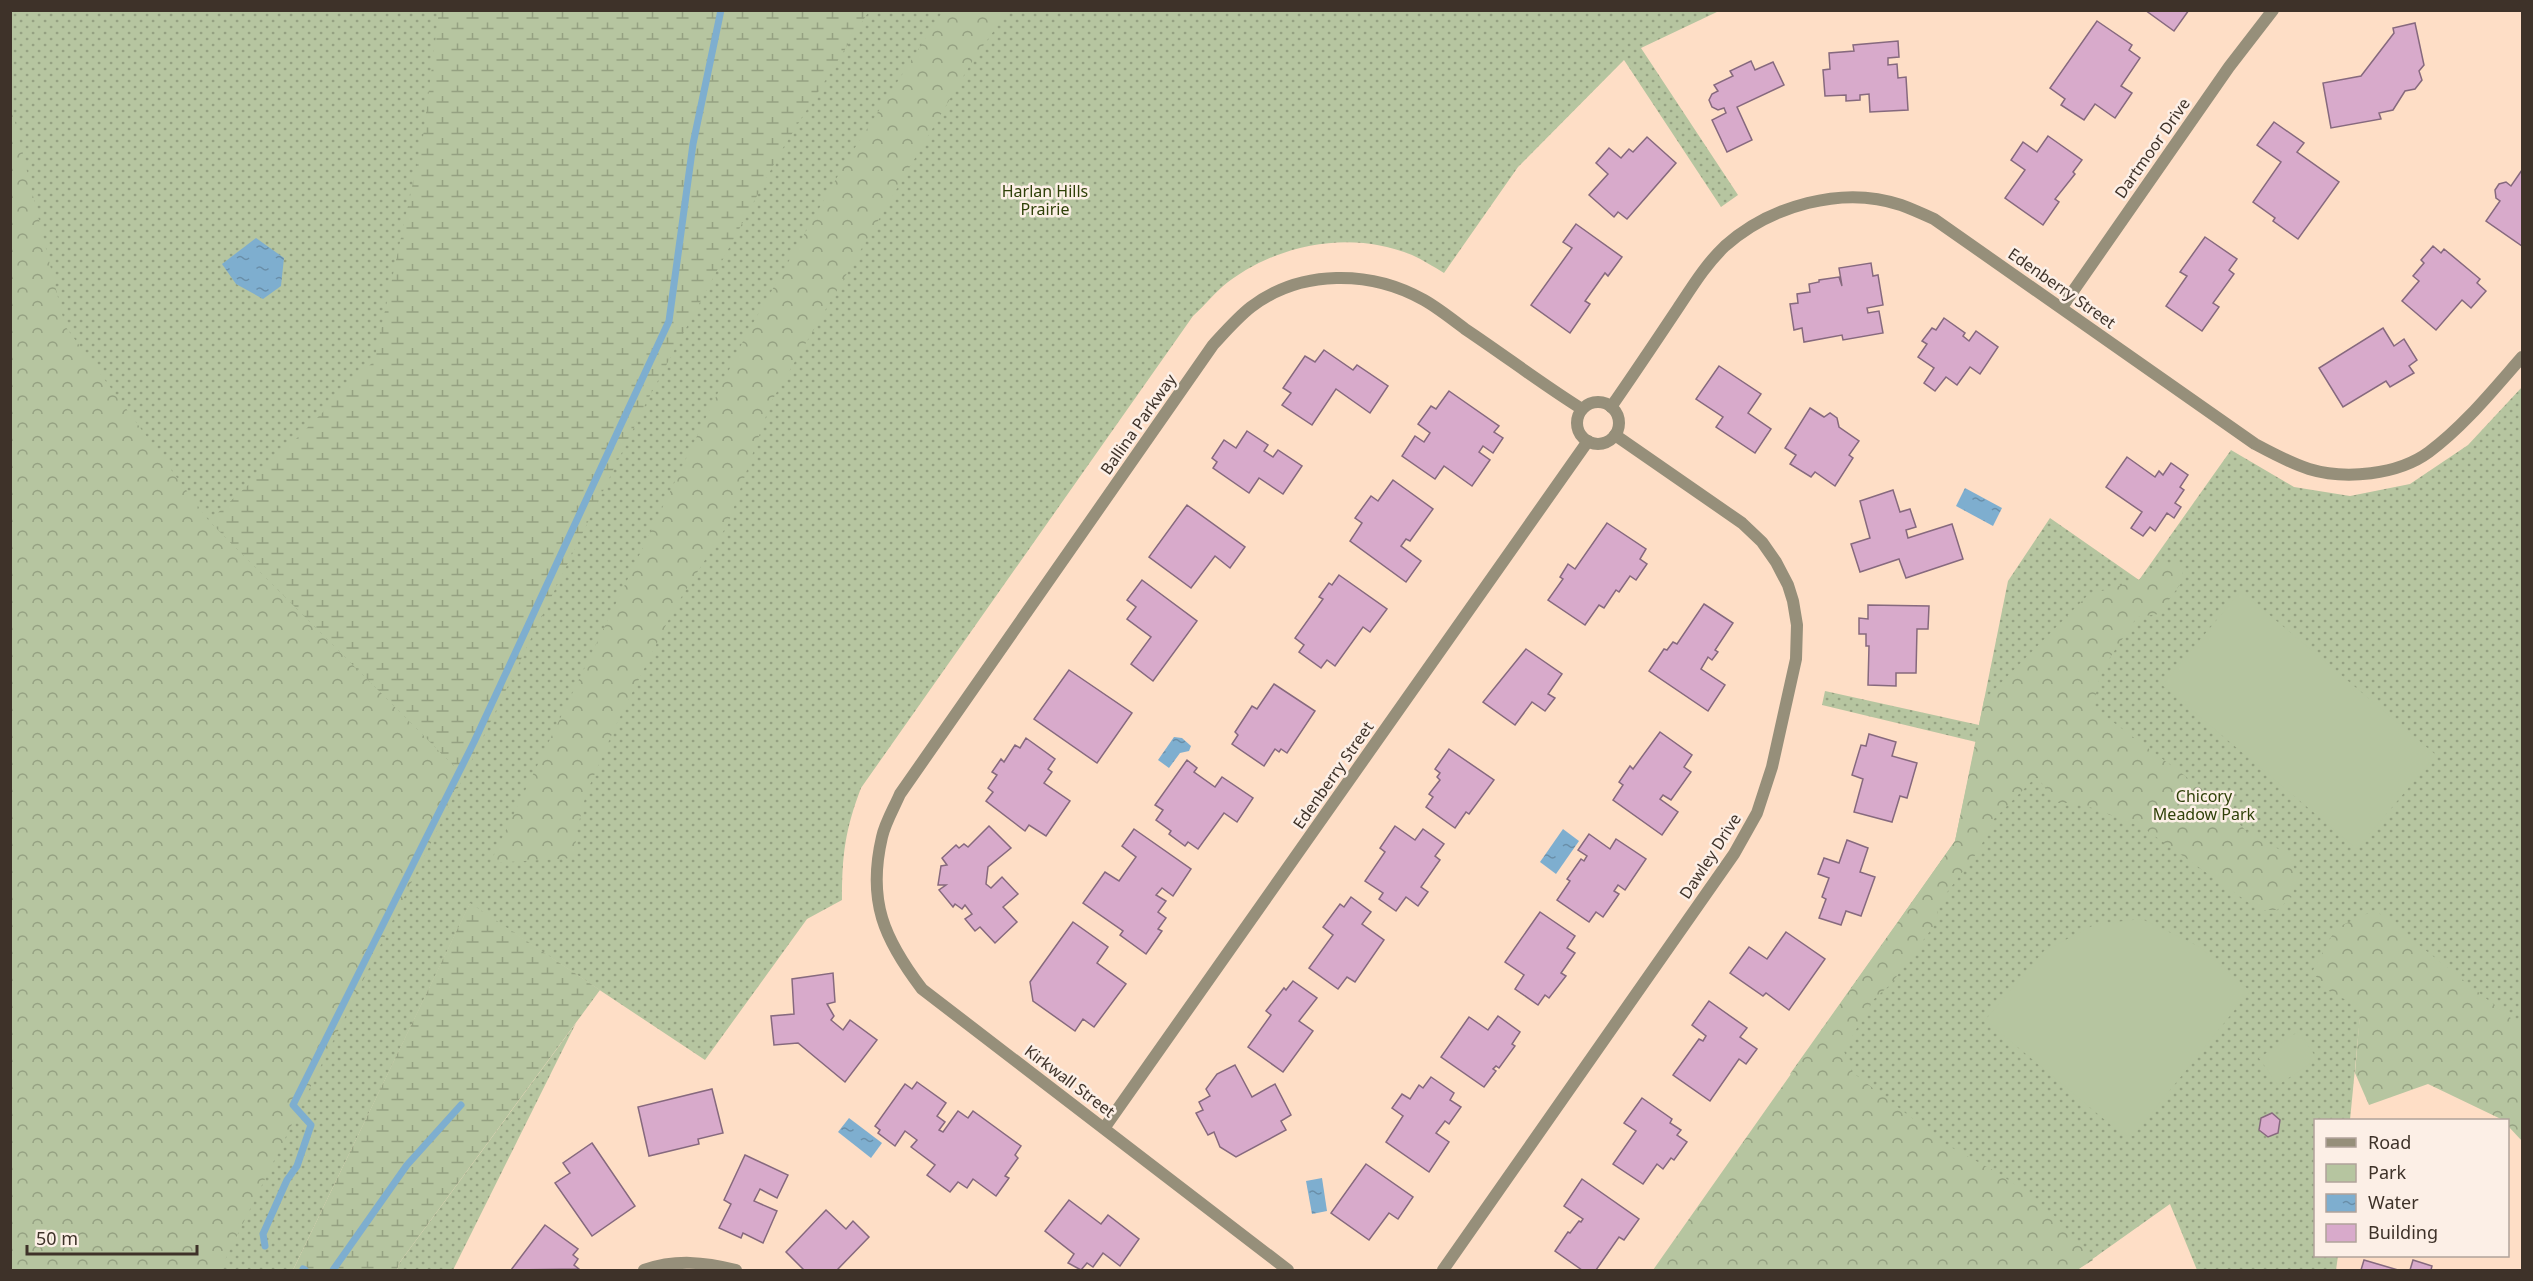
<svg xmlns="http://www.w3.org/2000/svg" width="2533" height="1281" viewBox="0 0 2533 1281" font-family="'Noto Sans',sans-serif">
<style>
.green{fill:url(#green-dots)}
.forest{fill:url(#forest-crowns)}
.wetland{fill:url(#wetland-marsh)}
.pitch{fill:#b6c5a0}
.water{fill:url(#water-ripples)}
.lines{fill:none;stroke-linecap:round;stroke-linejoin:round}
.stream{stroke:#7eaecf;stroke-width:7}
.building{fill:#d8aacb;stroke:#86697e;stroke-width:1.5}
.street{stroke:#968f7a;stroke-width:12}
.labels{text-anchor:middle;stroke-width:5;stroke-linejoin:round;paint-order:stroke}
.street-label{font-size:16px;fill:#3e3229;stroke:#fcefe6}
.park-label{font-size:16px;fill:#2f4008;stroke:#fcefe6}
</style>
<defs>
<pattern id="green-dots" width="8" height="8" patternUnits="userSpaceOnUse" patternTransform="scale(1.5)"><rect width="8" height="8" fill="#b6c5a0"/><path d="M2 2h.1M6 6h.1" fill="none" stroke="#95a182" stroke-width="1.8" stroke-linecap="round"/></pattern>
<pattern id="forest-crowns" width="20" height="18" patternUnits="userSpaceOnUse" patternTransform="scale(1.5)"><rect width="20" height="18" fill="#b6c5a0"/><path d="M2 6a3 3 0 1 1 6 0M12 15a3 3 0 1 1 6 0" fill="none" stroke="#95a182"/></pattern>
<pattern id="wetland-marsh" width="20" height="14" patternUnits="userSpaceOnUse" patternTransform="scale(1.5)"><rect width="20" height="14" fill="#b6c5a0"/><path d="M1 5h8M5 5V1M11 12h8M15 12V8" fill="none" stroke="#95a182"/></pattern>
<pattern id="water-ripples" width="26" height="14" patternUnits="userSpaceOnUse" patternTransform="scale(1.5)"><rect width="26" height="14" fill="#7eaecf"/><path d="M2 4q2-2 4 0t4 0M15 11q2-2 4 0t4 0" fill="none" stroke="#698ea8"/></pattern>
</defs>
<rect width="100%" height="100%" fill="#fedec6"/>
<!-- green -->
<g class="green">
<path d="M10,11H1719L1641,48L1738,195L1721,207L1624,60L1518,167L1444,273C1434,267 1423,260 1412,255C1350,229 1274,244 1222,287C1212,296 1203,307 1193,316L861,788C845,830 842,855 842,900L807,919L705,1060L470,904L293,1270H11Z"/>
<path d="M2522,387V1097L2364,976L2350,1120H2316V1256H2338L2336,1270H2197L2170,1204L2077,1270H2072L1790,1074L1955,841L1976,742L1822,705L1825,691L1979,725L2008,581L2050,518L2139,580L2231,450L2294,487L2350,496L2410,484L2468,445Z"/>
<path d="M576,1023L453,1270H397L400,1262Z"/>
</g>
<!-- forest -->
<g class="forest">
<path d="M943,11H1008L973,60L771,402L728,524L675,607L615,727L586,794L577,830L574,858L490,863L745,337L847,160Z"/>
<path d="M10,102L65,326L209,521L464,776L220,1270H11Z"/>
<path d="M2157,563L2184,565L2181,583L2159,614L2137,617L2101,671L2093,707L2220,802L2245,830L2289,855L2298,878L2291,898L2277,910H2259L2142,827L2079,803H2055L2037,776L1994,819L1979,850L1939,903L1936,923L1891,984L1873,1000L1844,1051L1852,1072L1947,1145L1998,1173L2022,1189L2058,1219L2093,1260L2077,1270H1653L1955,841L1984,700L2088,595L2139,580Z"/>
<path d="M2375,910L2522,1027V1141L2508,1126V1120H2503L2428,1084L2369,1105L2355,1073L2360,1013L2353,1002L2333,995L2312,972L2336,928Z"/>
</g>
<!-- wetland -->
<g class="wetland">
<path d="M439,11H869L781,151L646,403L464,776L209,521L273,462L374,361L423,137Z"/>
<path d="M470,903L600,990L400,1262L397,1270H293Z"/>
</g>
<!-- pitch -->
<g class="pitch">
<path d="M2241,591L2436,755L2357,849L2162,685Z"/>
<path d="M2142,919L2200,947L2250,991L2133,1136L2123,1135L1985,1020L2044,951L2096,924Z"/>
<path d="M2299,1031L2317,1059L2278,1085L2259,1058Z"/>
</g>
<!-- water -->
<g class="water">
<path d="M256,238L284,258L281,286L263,299L236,284L222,264Z"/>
<path d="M1965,488L2002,508L1993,526L1956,506Z"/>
<path d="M1174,737L1182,738L1191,746L1189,751L1180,753L1169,768L1158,760Z"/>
<path d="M1563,829L1579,841L1556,874L1540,862Z"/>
<path d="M849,1118L882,1143L871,1158L838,1132Z"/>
<path d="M1322,1178L1327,1211L1312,1214L1306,1181Z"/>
</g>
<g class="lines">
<!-- stream -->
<g class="stream">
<path d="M265,1246L263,1234L287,1180L297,1166L311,1125L293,1105L474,742L669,321L693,144L721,10"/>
<path d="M303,1269L305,1270"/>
<path d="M333,1270L407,1165L461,1105"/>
</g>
</g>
<!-- building -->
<g class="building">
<path d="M2145,10H2189L2174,31Z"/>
<path d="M2097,21L2132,45L2129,50L2140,58L2121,86L2132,93L2115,118L2095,104L2084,120L2061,105L2065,99L2050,88Z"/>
<path d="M2415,23L2424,65L2419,71L2422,80L2415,89L2405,91L2393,110L2379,113L2381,119L2331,128L2323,83L2361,76L2394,33L2393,28Z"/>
<path d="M1898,41L1899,57L1888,58V65L1897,64L1898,78L1906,77L1908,110L1870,112L1869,94L1860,95V100L1846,101V95L1825,96L1823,70L1830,69L1829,53L1854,51L1853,45Z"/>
<path d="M1751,61L1755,70L1773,62L1784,85L1737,107L1752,140L1727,152L1712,120L1726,113L1724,108L1718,110L1712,107L1709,100L1712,94L1718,91L1714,85L1733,76L1730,71Z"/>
<path d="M2274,122L2304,143L2297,152L2339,182L2298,239L2273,221L2275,218L2253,202L2281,162L2257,145Z"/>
<path d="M2048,136L2082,160L2073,172L2075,174L2055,199L2059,202L2043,225L2005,198L2025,170L2011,160L2023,142L2037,152Z"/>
<path d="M1647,137L1676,163L1627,219L1618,212L1614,217L1589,195L1608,174L1596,163L1609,148L1621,158L1629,149L1633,152Z"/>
<path d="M2522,170V246L2486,221L2500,201L2496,198L2495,190L2499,184L2506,182L2511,186Z"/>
<path d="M1576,224L1622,257L1608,276L1605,273L1585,301L1590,304L1570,333L1531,305L1572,248L1563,242Z"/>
<path d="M2205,237L2237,259L2229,270L2234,274L2213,303L2219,307L2202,331L2166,306L2187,276L2180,272Z"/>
<path d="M2433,246L2441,253L2444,249L2480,279L2477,283L2486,291L2471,308L2462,300L2436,330L2402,301L2419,281L2413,276L2424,263L2421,260Z"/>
<path d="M1871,263L1873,276L1878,275L1883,305L1867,308L1868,313L1879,311L1883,333L1843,340L1842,335L1804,342L1802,328L1794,330L1790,304L1798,303L1797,294L1810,292L1809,284L1819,282V280L1839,277L1842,286L1839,268Z"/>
<path d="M1944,318L1965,333L1963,336L1969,341L1976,331L1998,347L1980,374L1970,367L1957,385L1946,377L1935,391L1924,383L1934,368L1918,357L1927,344L1922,341L1932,328L1936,330Z"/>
<path d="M2383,328L2394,346L2404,339L2417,360L2409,366L2414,373L2390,387L2386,381L2343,407L2319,368Z"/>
<path d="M1324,350L1353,370L1357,365L1388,386L1370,413L1336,389L1312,425L1282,405L1291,393L1283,388L1305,356L1315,362Z"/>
<path d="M1719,366L1761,394L1748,413L1771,429L1755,453L1716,427L1723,417L1696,399Z"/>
<path d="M1449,391L1499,426L1494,432L1503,438L1493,453L1483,446L1479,452L1490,460L1472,486L1444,466L1435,479L1402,456L1415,436L1424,442L1430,433L1418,424L1431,406L1436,409Z"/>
<path d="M1810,408L1824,417L1830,413L1837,418L1839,427L1859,441L1849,455L1853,458L1835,486L1815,472L1811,477L1790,464L1796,455L1785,448Z"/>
<path d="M1247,431L1268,445L1264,451L1273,457L1278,450L1302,466L1283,494L1259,478L1249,493L1213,468L1217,462L1212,458L1224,440L1236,448Z"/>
<path d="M2127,457L2155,477L2159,471L2163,475L2171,463L2188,475L2180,487L2184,490L2175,503L2181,507L2174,518L2167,513L2155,531L2150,527L2143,536L2131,528L2142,512L2106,487Z"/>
<path d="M1393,480L1433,509L1410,541L1406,539L1401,546L1421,561L1406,582L1350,541L1362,523L1355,518L1371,496L1378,501Z"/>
<path d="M1893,490L1900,512L1910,509L1916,527L1906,530L1908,538L1952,524L1963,559L1906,578L1899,559L1860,572L1851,544L1870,538L1860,501Z"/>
<path d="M1187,505L1245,547L1230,568L1215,556L1191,588L1149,557Z"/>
<path d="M1607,523L1646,549L1640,559L1647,564L1636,580L1630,576L1619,592L1616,590L1604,608L1599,605L1585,625L1548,600L1563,579L1560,577L1568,564L1575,569Z"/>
<path d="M1339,575L1387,609L1370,632L1363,627L1335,666L1327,660L1321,668L1299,652L1304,645L1295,638L1323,599L1319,597L1329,583L1332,585Z"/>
<path d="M1142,580L1197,621L1153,681L1131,664L1151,637L1127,619L1136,607L1127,600Z"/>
<path d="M1704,604L1733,623L1715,650L1718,652L1712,660L1708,657L1701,669L1725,685L1708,711L1649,671L1664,649L1667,650L1673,642L1677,644Z"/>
<path d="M1868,605L1929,606L1928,629H1917L1916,673H1896V686L1868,685L1869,646H1866V634H1859V618L1868,619Z"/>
<path d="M1526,649L1562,674L1548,694L1555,698L1545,711L1532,702L1515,725L1483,702Z"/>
<path d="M1069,670L1132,713L1097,763L1034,719Z"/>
<path d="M1274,684L1315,711L1287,753L1281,749L1279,752L1275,749L1264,766L1232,744L1238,735L1235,732L1252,706L1257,709Z"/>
<path d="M1660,732L1692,755L1684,767L1691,772L1671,800L1663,795L1660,799L1678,812L1662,835L1613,800L1623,785L1619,782L1630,766L1633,769Z"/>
<path d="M1869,734L1896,742L1892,756L1917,763L1907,798L1900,796L1892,822L1854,812L1863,779L1852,775L1861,745L1866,746Z"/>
<path d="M1026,738L1055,759L1048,769L1052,772L1044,783L1070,801L1046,836L1029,825L1025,831L986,801L993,792L988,788L997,775L992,772L1001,759L1004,762L1015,745L1020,748Z"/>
<path d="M1449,749L1494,780L1469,814L1466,812L1455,828L1426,807L1433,797L1429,794L1440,780L1437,777L1440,773L1435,769Z"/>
<path d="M1187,760L1197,768L1194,772L1215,787L1222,777L1253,798L1237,822L1224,813L1198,849L1188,842L1185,846L1169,834L1171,831L1156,820L1163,810L1155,805Z"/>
<path d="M989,826L1011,848L988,867L986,884L991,888L1002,877L1018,894L1003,907L1017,922L995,943L980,927L975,931L965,919L972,914L965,905L962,909L955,904L953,907L939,890L946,885H938L941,866L947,865L942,858L956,845L959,848L964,844L968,847Z"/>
<path d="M1395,826L1415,840L1423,829L1444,844L1435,856L1440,860L1421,887L1428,892L1418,906L1406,897L1396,911L1379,899L1383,893L1365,881L1385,852L1380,848Z"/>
<path d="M1134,829L1191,869L1173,896L1162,888L1156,895L1166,901L1158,912L1166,918L1158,929L1162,931L1146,954L1120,935L1123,931L1083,903L1105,872L1119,881L1136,857L1122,846Z"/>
<path d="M1589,834L1610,849L1616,839L1646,859L1625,890L1618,885L1614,891L1619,894L1603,917L1596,912L1589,922L1557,900L1570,881L1567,879L1581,859L1584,861L1587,856L1578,850Z"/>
<path d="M1847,840L1868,848L1860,872L1875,877L1861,916L1846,911L1841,925L1819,918L1826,899L1822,897L1829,878L1818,874L1824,858L1839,863Z"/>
<path d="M1351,897L1371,912L1362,924L1384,940L1355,982L1347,977L1338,989L1309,968L1333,935L1323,927L1340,904L1344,907Z"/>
<path d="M1540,912L1575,936L1567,948L1575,953L1561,973L1566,976L1549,998L1545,995L1538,1005L1515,989L1524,975L1505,962Z"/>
<path d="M1073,922L1108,947L1097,963L1126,984L1094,1027L1083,1019L1075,1031L1033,1001L1030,982Z"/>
<path d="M1786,932L1825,959L1789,1010L1766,993L1763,996L1730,973L1749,947L1767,959Z"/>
<path d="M833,973L835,1002L827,1004L834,1016L831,1020L843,1030L850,1020L877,1040L845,1082L798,1043L774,1045L771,1016L794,1014L792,979Z"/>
<path d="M1293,981L1317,998L1299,1021L1313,1031L1283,1072L1248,1047L1271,1015L1266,1011L1284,988L1286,990Z"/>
<path d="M1709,1001L1747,1028L1740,1037L1757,1049L1746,1064L1739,1059L1710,1101L1673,1075L1699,1039L1703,1041L1706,1036L1692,1025Z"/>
<path d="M1498,1016L1520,1032L1512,1044L1515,1046L1499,1068L1496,1066L1493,1069L1496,1071L1484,1087L1441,1057L1469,1017L1488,1030Z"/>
<path d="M1235,1065L1252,1097L1275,1084L1291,1115L1281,1121L1286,1130L1236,1157L1220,1147L1214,1132L1208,1135L1196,1113L1203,1110L1199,1102L1210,1096L1206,1089L1217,1074Z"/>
<path d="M1431,1077L1454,1093L1450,1100L1461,1107L1449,1124L1445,1121L1436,1133L1449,1142L1429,1172L1386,1142L1403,1116L1392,1108L1402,1094L1410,1099L1419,1085L1423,1088Z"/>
<path d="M917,1082L946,1103L937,1116L945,1122L939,1130L943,1132L958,1111L968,1118L973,1111L1021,1146L1015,1155L1018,1158L1005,1176L1009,1178L996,1196L973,1179L967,1188L958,1182L950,1192L927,1175L935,1165L911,1147L917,1140L905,1131L895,1146L878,1133L880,1130L875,1126L905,1084L912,1089Z"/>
<path d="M712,1089L723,1133L698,1139L699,1144L649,1156L638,1107Z"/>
<path d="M1642,1098L1672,1119L1670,1123L1681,1130L1677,1135L1687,1142L1674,1160L1671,1158L1663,1169L1657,1164L1643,1184L1613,1164L1636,1131L1624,1123Z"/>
<path d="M2272,1113L2280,1120L2278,1133L2268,1137L2259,1130L2261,1118Z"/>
<path d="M592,1143L635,1206L592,1236L555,1183L570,1173L563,1163Z"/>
<path d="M745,1155L788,1175L777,1198L760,1189L754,1201L777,1211L763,1243L743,1233L741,1238L719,1228L731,1204L724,1200Z"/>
<path d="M1366,1164L1413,1197L1398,1219L1389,1213L1369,1240L1331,1213Z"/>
<path d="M1582,1179L1639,1219L1624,1240L1619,1237L1596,1270H1582L1555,1251L1568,1232L1570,1233L1579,1221L1581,1222L1583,1219L1564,1206Z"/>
<path d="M1069,1200L1101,1224L1108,1215L1139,1239L1120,1266L1103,1253L1093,1267L1087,1263L1081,1270L1068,1263L1074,1254L1045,1231Z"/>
<path d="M826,1210L846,1229L853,1221L869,1237L837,1270H802L803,1269L786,1252Z"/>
<path d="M545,1225L578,1249L573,1255L578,1259L574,1265L579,1269L511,1270Z"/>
<path d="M2364,1260L2398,1270H2361Z"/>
<path d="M2413,1260L2432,1266L2431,1270H2410Z"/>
</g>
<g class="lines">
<!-- street -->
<g class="street">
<path d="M2062,307L2229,67L2273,10"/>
<circle cx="1598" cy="423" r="21"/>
<path d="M1611,407C1634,374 1656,341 1678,308C1692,287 1706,264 1725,246C1770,206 1842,185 1901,205C1912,209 1923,214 1934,219L2255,444C2272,453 2290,463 2309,469C2345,480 2398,475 2429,452C2464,426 2493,390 2522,357"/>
<path d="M1105,1127L1588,441"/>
<path d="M644,1270C676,1259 704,1262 736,1270"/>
<path d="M1288,1270L922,989C884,939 867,901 882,837C885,823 894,808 900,794L1213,345C1225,332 1237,318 1251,307C1301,269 1371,270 1424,300C1438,308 1452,319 1465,329C1504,355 1542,384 1582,409"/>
<path d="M1443,1270L1734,854L1757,813L1772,767L1796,659L1797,625L1793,601L1788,585L1776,562L1762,542L1742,523L1615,435"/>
</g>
</g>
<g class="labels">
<!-- street labels -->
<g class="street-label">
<text transform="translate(2152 148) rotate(-55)" y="6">Dartmoor Drive</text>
<text transform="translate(2062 288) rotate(35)" y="6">Edenberry Street</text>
<text transform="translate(1138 424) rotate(-55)" y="6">Ballina Parkway</text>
<text transform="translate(1333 775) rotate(-55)" y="6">Edenberry Street</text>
<text transform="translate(1710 856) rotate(-57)" y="6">Dawley Drive</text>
<text transform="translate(1070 1081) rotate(37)" y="6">Kirkwall Street</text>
</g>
<!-- park labels -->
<g class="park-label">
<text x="1045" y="197">Harlan Hills<tspan x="1045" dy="18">Prairie</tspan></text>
<text x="2204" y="802">Chicory<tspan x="2204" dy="18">Meadow Park</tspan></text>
</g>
</g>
<!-- border -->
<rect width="2533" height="1281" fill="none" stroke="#3e3229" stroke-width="24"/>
<!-- legend -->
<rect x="2314" y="1119" width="195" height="138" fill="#fcefe6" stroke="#b0a39a" stroke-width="1.5"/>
<rect x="2326" y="1138" width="30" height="9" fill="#968f7a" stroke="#b0a39a" stroke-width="1.5"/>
<text x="2368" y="1149" font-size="18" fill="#3e3229">Road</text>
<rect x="2326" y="1164" width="30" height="18" fill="#b6c5a0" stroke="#b0a39a" stroke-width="1.5"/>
<text x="2368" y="1179" font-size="18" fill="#3e3229">Park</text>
<rect x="2326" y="1194" width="30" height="18" fill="url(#water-ripples)" stroke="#b0a39a" stroke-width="1.5"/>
<text x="2368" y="1209" font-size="18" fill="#3e3229">Water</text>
<rect x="2326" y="1224" width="30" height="18" fill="#d8aacb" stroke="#b0a39a" stroke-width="1.5"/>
<text x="2368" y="1239" font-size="18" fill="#3e3229">Building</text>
<!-- scale -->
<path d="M27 1245v9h170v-9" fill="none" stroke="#3e3229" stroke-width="3"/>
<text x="36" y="1245" font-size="18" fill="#3e3229" stroke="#fcefe6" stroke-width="4.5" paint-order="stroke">50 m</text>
</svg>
